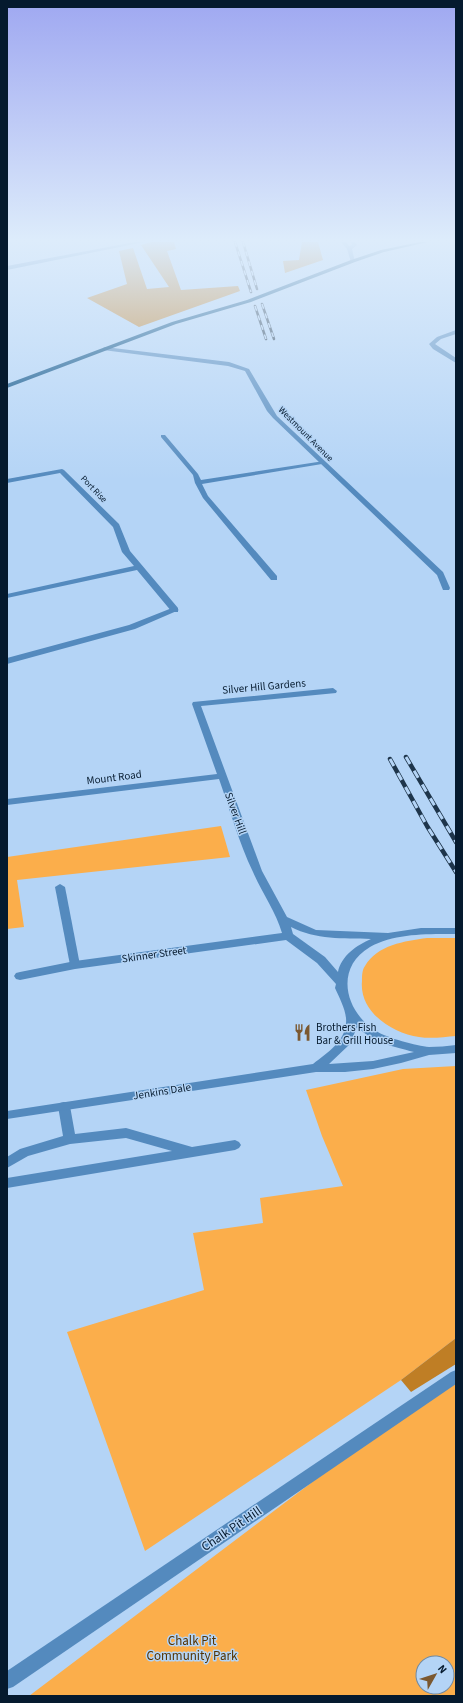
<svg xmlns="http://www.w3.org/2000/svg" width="463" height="1703" viewBox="0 0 463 1703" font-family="'Source Sans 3',sans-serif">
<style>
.green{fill:#fbae4b;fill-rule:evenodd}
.forest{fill:#bf7e25}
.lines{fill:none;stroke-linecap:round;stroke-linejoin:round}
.lane{fill:#548abe;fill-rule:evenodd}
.street{fill:#548abe;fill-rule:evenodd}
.primary{fill:#004a81;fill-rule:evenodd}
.rail-far1-casing{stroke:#1e354b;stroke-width:2.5}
.rail-casing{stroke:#1e354b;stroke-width:4.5}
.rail-far1{stroke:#b4d4f6;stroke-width:1.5;stroke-dasharray:5;stroke-linecap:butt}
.rail{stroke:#b4d4f6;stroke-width:3;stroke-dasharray:8;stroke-linecap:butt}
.labels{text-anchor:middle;stroke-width:3;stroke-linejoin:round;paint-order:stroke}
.far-street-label{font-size:9px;fill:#051a2e;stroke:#b4d4f6}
.street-label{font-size:11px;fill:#051a2e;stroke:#b4d4f6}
.poi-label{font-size:11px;fill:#051a2e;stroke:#b4d4f6;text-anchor:start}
.near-street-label{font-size:13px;fill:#051a2e;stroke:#b4d4f6}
.near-park-label{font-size:13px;fill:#543302;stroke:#b4d4f6}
</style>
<rect width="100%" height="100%" fill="#b4d4f6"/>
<!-- green -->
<g class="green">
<path d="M221,826L230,857L17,880L24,927L7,929V857Z"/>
<path d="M427,938H456V1036C444,1037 431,1039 419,1037C392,1033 359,1012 362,981C362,976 362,970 365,966C377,945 405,941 427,938Z"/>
<path d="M456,1066V1338L401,1380L145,1551L67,1332L204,1290L193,1233L263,1223L260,1198L343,1186L322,1136L306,1090L403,1069Z"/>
<path d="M456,1381V1696H29L442,1384ZM423,1663H447V1687H423Z"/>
</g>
<!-- forest -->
<g class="forest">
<path d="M151,242H174L176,249L167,251L181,290L238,286L240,291L139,327L87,298L127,284L119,251L133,248L147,289L169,287L141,245Z"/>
<path d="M302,242H318L323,260L285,273L283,261L299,260Z"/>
<path d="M456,1338V1364L411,1392L401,1380Z"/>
</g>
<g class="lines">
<!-- lane -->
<g class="lane">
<path d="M341,242H346L349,246L352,245L351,242H355L357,245L352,249L355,262H351L347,249Z"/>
<path d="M161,435H165L198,474L201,480L324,461L325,462L322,464L202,484L208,496L277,576V580H271L203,498L195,483L193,475L161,437Z"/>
<path d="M172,608H175L179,610L135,629L7,664V658L129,625Z"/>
<path d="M60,884L65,887L80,965L79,968H71L70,965L55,887Z"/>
<path d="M64,1102L68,1103L70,1106L75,1134L126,1128L192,1147L235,1140L239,1142L241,1145L239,1148L235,1150L7,1188V1178L172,1151L126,1138L70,1144L28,1156L7,1168V1157L20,1149L63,1136L58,1106L60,1103Z"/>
</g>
<!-- street -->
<g class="street">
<path d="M135,242H144L7,270V266Z"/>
<path d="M456,330V334L441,339L435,344L456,358V363L433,349L429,344L437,337Z"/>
<path d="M105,347L229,362L249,369L277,416L443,572L450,588L449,590H443L437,575L273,418L267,411L245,371L228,366L103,350V348Z"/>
<path d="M62,469L64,470L119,524L130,551L178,608V612H172L137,570L7,598V594L134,566L122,552L113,527L60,473L7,483V479Z"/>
<path d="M333,688L337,691L336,693L201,706L262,871L287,917L316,930L388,933L421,928H456V934C428,934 395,933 370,947C334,968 345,1012 376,1031C387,1038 417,1046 429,1047C438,1047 447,1046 456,1045V1053L429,1055L401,1063L373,1069L345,1072H316L7,1119V1111L313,1064C328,1052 348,1040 346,1018C345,1008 339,997 335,988L336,984L317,963L286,940L75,969L20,980L16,979L14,976L16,973L20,972L75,961L282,933C276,912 262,893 253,872C239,843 230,810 219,779L7,805V799L217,774L192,704L193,702ZM291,927C316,940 343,938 371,939C357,945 341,956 338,972L325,957L293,934ZM357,1027C375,1043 391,1046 414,1052L373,1061L329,1064L350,1044Z"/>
<path d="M456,1370V1384L13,1687L7,1689V1671L451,1372Z"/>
</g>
<!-- primary -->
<path class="primary" d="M420,242H428L384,252L355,262L251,302L176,324L7,388V384L172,322L247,300L351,260L381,250Z"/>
<defs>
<g id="rail-far1">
<path d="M235,242L251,292"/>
<path d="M243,242L257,289"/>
<path d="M262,304L274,339"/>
<path d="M255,306L266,339"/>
</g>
<g id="rail">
<path d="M406,757L456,842"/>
<path d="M390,759L427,826L456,872"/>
</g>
</defs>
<!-- rail-far1 casing -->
<use href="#rail-far1" class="rail-far1-casing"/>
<!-- rail casing -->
<use href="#rail" class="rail-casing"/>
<!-- rail-far1 -->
<use href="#rail-far1" class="rail-far1"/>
<!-- rail -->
<use href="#rail" class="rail"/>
</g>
<!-- sky -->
<linearGradient id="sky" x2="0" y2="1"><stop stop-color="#9fa8f1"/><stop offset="0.5" stop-color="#ddecfb"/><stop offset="1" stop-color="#ddecfb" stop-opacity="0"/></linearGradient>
<rect width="463" height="480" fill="url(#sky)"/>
<!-- icons -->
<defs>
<symbol id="restaurant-bare" viewBox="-9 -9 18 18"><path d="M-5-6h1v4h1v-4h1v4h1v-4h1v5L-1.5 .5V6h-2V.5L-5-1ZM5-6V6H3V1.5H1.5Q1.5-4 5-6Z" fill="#7b5830" stroke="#b4d4f6" stroke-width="2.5" paint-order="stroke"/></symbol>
</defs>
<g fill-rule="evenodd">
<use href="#restaurant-bare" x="290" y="1020" width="25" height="25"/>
</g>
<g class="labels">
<!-- far-street labels -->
<g class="far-street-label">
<text transform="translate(306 434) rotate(45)" y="3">Westmount Avenue</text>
<text transform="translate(94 489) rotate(46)" y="3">Port Rise</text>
</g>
<!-- street labels -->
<g class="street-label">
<text transform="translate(264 686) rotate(-5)" y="4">Silver Hill Gardens</text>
<text transform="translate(114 777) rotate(-7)" y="4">Mount Road</text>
<text transform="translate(236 813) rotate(70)" y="4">Silver Hill</text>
<text transform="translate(154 954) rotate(-8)" y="4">Skinner Street</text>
<text transform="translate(162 1091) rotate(-9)" y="4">Jenkins Dale</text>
</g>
<!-- poi labels -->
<g class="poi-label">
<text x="316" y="1031">Brothers Fish<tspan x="316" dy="13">Bar &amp; Grill House</tspan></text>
</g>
<!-- near-street labels -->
<g class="near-street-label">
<text transform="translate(231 1528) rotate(-34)" y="5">Chalk Pit Hill</text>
</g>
<!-- near-park labels -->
<g class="near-park-label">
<text x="192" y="1645">Chalk Pit<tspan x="192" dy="15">Community Park</tspan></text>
</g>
</g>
<!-- border -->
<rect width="463" height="1703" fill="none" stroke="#051a2e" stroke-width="16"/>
<!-- north arrow -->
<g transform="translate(435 1675) rotate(51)"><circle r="19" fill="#b4d4f6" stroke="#6e8aa6"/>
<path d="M0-3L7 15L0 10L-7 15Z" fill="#7b5830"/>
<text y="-6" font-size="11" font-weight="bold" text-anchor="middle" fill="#051a2e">N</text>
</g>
</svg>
